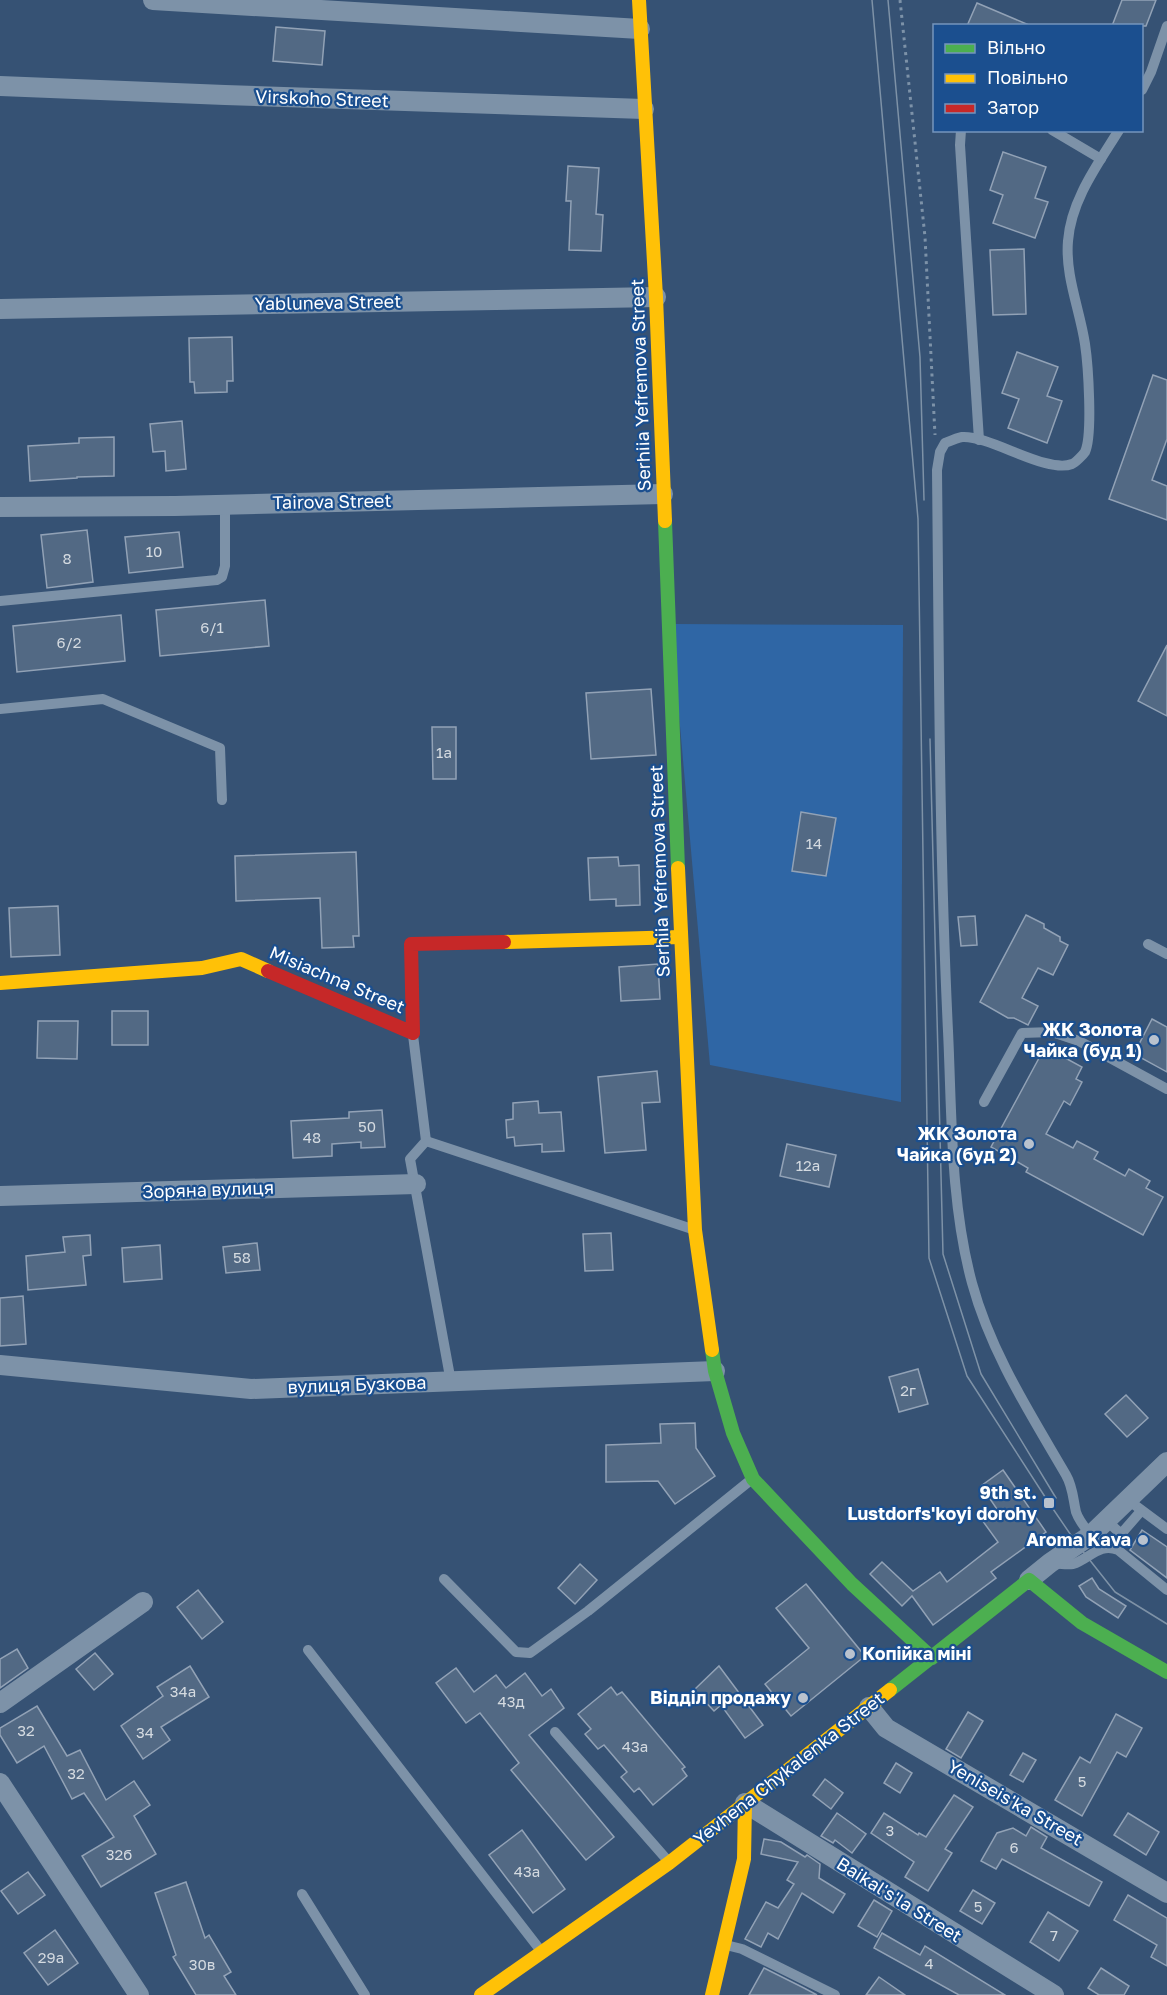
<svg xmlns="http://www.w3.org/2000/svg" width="1167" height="1995" viewBox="0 0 1167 1995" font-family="'Golos Text',sans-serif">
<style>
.green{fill:#2f66a5}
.building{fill:#526984;stroke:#92a2b6;stroke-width:1.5}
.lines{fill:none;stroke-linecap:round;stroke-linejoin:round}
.path{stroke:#7d92a8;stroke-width:3;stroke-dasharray:3 4.5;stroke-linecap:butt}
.lane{stroke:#7d92a8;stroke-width:10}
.street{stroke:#7d92a8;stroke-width:20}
.fast{stroke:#4caf50;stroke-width:14}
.slow{stroke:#ffc107;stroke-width:14}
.jam{stroke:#c62828;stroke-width:14}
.tram{stroke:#7e92a7;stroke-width:1.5}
.poi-dot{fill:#b9c2ce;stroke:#1b4f8f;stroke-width:2}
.labels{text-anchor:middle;stroke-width:4.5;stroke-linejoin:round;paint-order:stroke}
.number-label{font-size:15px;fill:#d4dae0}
.street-label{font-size:18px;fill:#fff;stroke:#1b4f8f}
.poi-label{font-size:18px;font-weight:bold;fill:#fff;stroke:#1b4f8f;text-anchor:end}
</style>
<rect width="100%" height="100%" fill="#365274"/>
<!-- green -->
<path class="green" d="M671,624L903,625L901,1102L710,1065Z"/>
<!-- building -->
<g class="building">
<path d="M1122,0H1156L1146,26H1112Z"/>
<path d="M977,3L1029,25V26H967Z"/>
<path d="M276,27L325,31L322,65L273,61Z"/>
<path d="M1003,152L1046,167L1035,198L1048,202L1035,238L993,223L1003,195L990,190Z"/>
<path d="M568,166L599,168L596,214L603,215L601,251L569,250L571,201H566Z"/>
<path d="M1024,249L1026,314L993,315L990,250Z"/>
<path d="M232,337L233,381H227V392L195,393L194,382H190L189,338Z"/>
<path d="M1017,352L1058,367L1047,396L1062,401L1047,443L1008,428L1019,399L1002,393Z"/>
<path d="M1153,375L1167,380V439L1152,480L1167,486V520L1109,499Z"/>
<path d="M182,421L186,469L166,471L165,451L153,452L150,424Z"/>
<path d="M114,437V476L77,477V478L30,481L28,446L79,443V438Z"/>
<path d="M87,530L93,582L47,588L41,535Z"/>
<path d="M179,532L183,567L129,573L125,537Z"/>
<path d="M265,600L269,646L160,656L156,610Z"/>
<path d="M121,615L125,661L17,672L13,626Z"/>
<path d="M1167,645V716L1138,701Z"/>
<path d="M651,689L656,755L591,759L586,693Z"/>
<path d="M432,727H456V779H433Z"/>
<path d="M801,812L836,818L826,876L792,871Z"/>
<path d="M356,852L359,936H353L354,947L322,948L320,898L236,901L235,856Z"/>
<path d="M618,857L619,866L639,865L640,905L616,906V899L590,900L588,858Z"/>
<path d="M58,906L60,955L11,957L9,908Z"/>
<path d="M1026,915L1044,924V928L1060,937V941L1068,945L1053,975L1038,968L1022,998L1038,1006L1028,1025L1014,1018H1008L980,1002Z"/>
<path d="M975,916L977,945L961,946L958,917Z"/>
<path d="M658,964L660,999L621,1001L619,967Z"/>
<rect x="112" y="1011" width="36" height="34"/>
<path d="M1152,1019L1167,1027V1072L1134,1054Z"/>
<path d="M38,1021H78L77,1059L37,1058Z"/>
<path d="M1045,1047L1082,1067L1076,1079L1082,1082L1070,1105L1064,1101L1046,1134L1073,1148L1077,1141L1098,1152L1094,1159L1125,1176L1129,1169L1150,1181L1146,1188L1163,1197L1143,1235L1026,1172L1028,1168L991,1147Z"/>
<path d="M657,1071L660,1102L642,1103L646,1150L605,1153L598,1077Z"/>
<path d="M538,1101L539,1113L561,1112L564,1151L542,1152V1144L515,1146L514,1137L507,1138L506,1120L513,1119V1103Z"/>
<path d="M382,1110L385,1147L361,1148V1142L332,1144V1156L293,1158L291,1121L349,1118V1112Z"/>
<path d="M787,1144L836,1155L829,1187L780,1176Z"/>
<path d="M611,1233L613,1270L585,1271L583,1234Z"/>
<path d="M90,1235L91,1255L83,1256L86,1285L28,1290L26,1256L65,1252L63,1237Z"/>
<path d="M257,1243L260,1270L226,1273L223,1247Z"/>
<path d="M160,1245L162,1279L124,1282L122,1248Z"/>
<path d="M23,1296L26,1344L0,1346V1298Z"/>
<path d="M918,1369L928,1404L899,1412L889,1377Z"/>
<path d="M1126,1395L1148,1418L1127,1437L1105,1414Z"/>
<path d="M695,1423L696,1448L715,1476L675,1504L658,1481L606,1482V1445L661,1443L660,1424Z"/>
<path d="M1003,1470L1046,1532L991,1572L996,1578L933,1625L912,1596L902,1606L870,1574L882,1562L913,1591L940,1572L947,1582L998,1542L982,1520L997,1509L981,1486Z"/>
<path d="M1142,1530L1167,1547V1578L1130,1550Z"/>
<path d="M580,1564L597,1580L575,1604L558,1588Z"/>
<path d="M1092,1578L1099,1589L1126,1606L1118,1618L1086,1597L1079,1586Z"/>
<path d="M806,1584L865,1656L791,1716L765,1684L809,1648L776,1608Z"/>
<path d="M198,1590L223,1622L202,1639L177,1607Z"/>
<path d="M17,1649L28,1668L0,1688V1659Z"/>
<path d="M95,1653L113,1674L94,1690L76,1669Z"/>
<path d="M190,1666L209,1697L161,1727L170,1740L143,1759L121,1726L163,1696L157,1687Z"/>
<path d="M719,1666L763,1725L745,1738L721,1705L714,1711L694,1690Z"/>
<path d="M456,1668L474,1692L496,1675L506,1688L525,1673L542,1696L551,1689L564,1708L529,1735L614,1837L586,1860L511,1770L519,1763L480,1713L466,1723L436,1683Z"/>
<path d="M611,1687L617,1695L622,1692L685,1767L682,1769L687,1776L653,1805L639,1788L634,1792L621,1777L627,1772L604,1745L598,1749L585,1734L591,1729L578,1714Z"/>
<path d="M37,1706L67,1756L80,1750L106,1800L134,1781L150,1805L134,1816L156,1854L101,1887L82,1856L114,1837L84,1793L72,1799L44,1746L17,1763L0,1735V1728Z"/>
<path d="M968,1712L983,1721L961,1758L946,1749Z"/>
<path d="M1116,1714L1142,1728L1126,1757L1117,1752L1082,1816L1055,1800L1080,1757L1090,1763Z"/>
<path d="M1023,1753L1036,1760L1023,1782L1010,1775Z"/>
<path d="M896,1763L912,1773L900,1793L884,1783Z"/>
<path d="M825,1779L843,1793L831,1809L813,1795Z"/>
<path d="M954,1795L973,1807L945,1849L952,1853L928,1891L905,1877L914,1862L871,1833L884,1813L918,1835L919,1833L926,1837Z"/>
<path d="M837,1813L866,1834L852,1853L835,1840L833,1843L821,1836Z"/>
<path d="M1128,1813L1159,1832L1146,1855L1114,1835Z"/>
<path d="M1031,1827L1047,1837L1041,1848L1102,1882L1089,1906L1002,1859L996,1869L981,1861L997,1833L1013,1828L1026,1836Z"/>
<path d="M522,1830L565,1889L533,1913L489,1855Z"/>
<path d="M764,1839L781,1842L805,1857L807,1855L820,1864L819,1878L845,1894L833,1913L802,1893L778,1939L768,1933L761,1947L745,1939L766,1902L778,1908L794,1884L787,1880L798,1862L761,1854Z"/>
<path d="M28,1872L45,1895L18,1914L1,1891Z"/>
<path d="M186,1882L205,1938L209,1935L231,1972L224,1976L236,1995H196L173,1957L176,1955L155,1893Z"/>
<path d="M973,1890L995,1903L982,1924L960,1911Z"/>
<path d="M1128,1895L1167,1918V1966L1151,1957L1157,1945L1114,1920Z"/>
<path d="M874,1900L892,1911L877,1937L858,1926Z"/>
<path d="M1048,1912L1078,1931L1059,1961L1030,1942Z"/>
<path d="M55,1930L78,1963L48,1985L24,1953Z"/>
<path d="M882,1933L920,1955L925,1946L1005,1995H959L874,1948Z"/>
<path d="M764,1968L804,1988L817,1995H749Z"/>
<path d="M1101,1968L1129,1986L1124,1995H1099L1088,1988Z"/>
<path d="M879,1977L905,1995H866Z"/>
</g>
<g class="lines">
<!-- path -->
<path class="path" d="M900,0L925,237L935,435"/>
<!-- lane -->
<g class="lane">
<path d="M1142,90L1151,72L1167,26"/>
<path d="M961,130L960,145L979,440"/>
<path d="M1052,130L1101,159"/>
<path d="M0,601L217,580L222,577L225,566V505"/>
<path d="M0,709L103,699L220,748L222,800"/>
<path d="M1148,944L1167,954"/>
<path d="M413,1035L426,1141L410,1159L451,1382"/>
<path d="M984,1102L1022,1033L1052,1032L1079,1041L1167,1089"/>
<path d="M426,1141L692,1229"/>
<path d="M1128,1500L1167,1529"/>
<path d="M1106,1520L1121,1534L1141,1511"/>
<path d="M1091,1535C1085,1528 1079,1521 1076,1512C1073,1499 1073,1487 1066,1475C1030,1413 991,1353 972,1283C950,1202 952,1114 948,1031C939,844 939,657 937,470L940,452L945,443C950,441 957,438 962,437C990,435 1046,474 1072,464C1075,463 1083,455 1085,452C1093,435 1088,364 1085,344C1080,310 1065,276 1068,241C1071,200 1098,164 1119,130"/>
<path d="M1053,1563C1060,1564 1067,1565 1073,1564C1089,1559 1100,1542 1118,1550L1167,1590"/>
<path d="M444,1579L516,1652L530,1653L588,1611L752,1479"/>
<path d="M308,1650L541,1951"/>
<path d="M555,1732L669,1862"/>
<path d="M302,1894L365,1995"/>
<path d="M726,1945L742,1949L835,1995"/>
</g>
<!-- street -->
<g class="street">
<path d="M153,0L640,29"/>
<path d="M0,86L225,95L644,109"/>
<path d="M0,309L656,297"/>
<path d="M0,507L175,506L663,494"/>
<path d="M0,1196L416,1184"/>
<path d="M0,1365L251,1389L715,1371"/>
<path d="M1029,1580L1050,1563L1091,1535L1167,1462"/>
<path d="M0,1703L143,1602"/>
<path d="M869,1707L886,1728L1167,1893"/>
<path d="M0,1783L139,1995"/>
<path d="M745,1803L1054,1995"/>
</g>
<!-- fast -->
<g class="fast">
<path d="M665,521L678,868"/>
<path d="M712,1350L715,1371L733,1433L753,1479L852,1584L932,1658"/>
<path d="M890,1690L1029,1580L1082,1623L1167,1672"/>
</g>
<!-- slow -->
<g class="slow">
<path d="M639,0L656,297L665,521"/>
<path d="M678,868L695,1230L712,1350"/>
<path d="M504,942L681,937"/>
<path d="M0,983L202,968L241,959L268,971"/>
<path d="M481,1995L669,1863L890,1690"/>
<path d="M712,1995L744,1859L745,1803"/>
</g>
<!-- jam -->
<path class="jam" d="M268,971L413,1033L411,944L504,942"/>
<!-- tram -->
<g class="tram">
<path d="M872,0L918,519L929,1258L967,1376L1049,1503L1077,1544L1115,1592L1167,1624"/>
<path d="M888,0L920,357L924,500"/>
<path d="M930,739L943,1254L981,1374L1056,1498"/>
</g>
</g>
<!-- markers -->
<g class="poi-dot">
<circle cx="1154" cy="1040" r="6"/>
<circle cx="1029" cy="1144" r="6"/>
<rect x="1043" y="1497" width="12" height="12" rx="3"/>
<circle cx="1143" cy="1540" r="6"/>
<circle cx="850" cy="1654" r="6"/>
<circle cx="803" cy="1698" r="6"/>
</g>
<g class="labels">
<!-- number labels -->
<g class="number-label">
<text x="154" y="557">10</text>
<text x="67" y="564">8</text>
<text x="212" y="633">6/1</text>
<text x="69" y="648">6/2</text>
<text x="444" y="758">1а</text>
<text x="814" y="849">14</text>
<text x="367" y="1132">50</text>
<text x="312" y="1143">48</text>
<text x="808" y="1171">12а</text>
<text x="242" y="1263">58</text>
<text x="908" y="1396">2г</text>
<text x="183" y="1697">34а</text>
<text x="511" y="1707">43д</text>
<text x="26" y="1736">32</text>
<text x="145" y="1738">34</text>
<text x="635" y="1752">43а</text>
<text x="76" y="1779">32</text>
<text x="1082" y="1787">5</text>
<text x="890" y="1836">3</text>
<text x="1014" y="1853">6</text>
<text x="119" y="1860">32б</text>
<text x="527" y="1877">43а</text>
<text x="978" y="1912">5</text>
<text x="1054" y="1941">7</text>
<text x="51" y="1963">29а</text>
<text x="929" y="1969">4</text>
<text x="202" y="1970">30в</text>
</g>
<!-- street labels -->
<g class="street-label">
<text transform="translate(322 99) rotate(2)" y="6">Virskoho Street</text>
<text transform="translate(328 303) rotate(-1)" y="6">Yabluneva Street</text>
<text transform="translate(641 385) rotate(-92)" y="6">Serhiia Yefremova Street</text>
<text transform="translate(332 502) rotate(-1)" y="6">Tairova Street</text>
<text transform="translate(660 871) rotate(-92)" y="6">Serhiia Yefremova Street</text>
<text transform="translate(337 980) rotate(23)" y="6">Misiachna Street</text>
<text transform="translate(208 1190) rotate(-2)" y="6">Зоряна вулиця</text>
<text transform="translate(357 1385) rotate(-2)" y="6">вулиця Бузкова</text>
<text transform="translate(789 1769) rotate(-38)" y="6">Yevhena Chykalenka Street</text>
<text transform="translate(1015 1803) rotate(30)" y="6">Yeniseis'ka Street</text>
<text transform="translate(899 1900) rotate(32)" y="6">Baikal's'la Street</text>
</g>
<!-- poi labels -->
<g class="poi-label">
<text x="1142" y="1036">ЖК Золота<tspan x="1142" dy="21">Чайка (буд 1)</tspan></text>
<text x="1017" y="1140">ЖК Золота<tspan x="1017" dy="21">Чайка (буд 2)</tspan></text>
<text x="1037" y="1499">9th st.<tspan x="1037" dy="21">Lustdorfs'koyi dorohy</tspan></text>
<text x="1131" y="1546">Aroma Kava</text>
<text x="862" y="1660" text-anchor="start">Копійка міні</text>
<text x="791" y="1704">Відділ продажу</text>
</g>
</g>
<!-- legend -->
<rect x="933" y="24" width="210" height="108" fill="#1b4f8f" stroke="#7695bc" stroke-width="1.5"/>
<rect x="945" y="44" width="30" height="9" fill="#4caf50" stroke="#7695bc" stroke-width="1.5"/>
<text x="987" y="54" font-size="18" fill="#ffffff">Вільно</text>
<rect x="945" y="74" width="30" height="9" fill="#ffc107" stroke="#7695bc" stroke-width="1.5"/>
<text x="987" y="84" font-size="18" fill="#ffffff">Повільно</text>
<rect x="945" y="104" width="30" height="9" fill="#c62828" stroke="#7695bc" stroke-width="1.5"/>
<text x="987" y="114" font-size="18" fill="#ffffff">Затор</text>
</svg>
